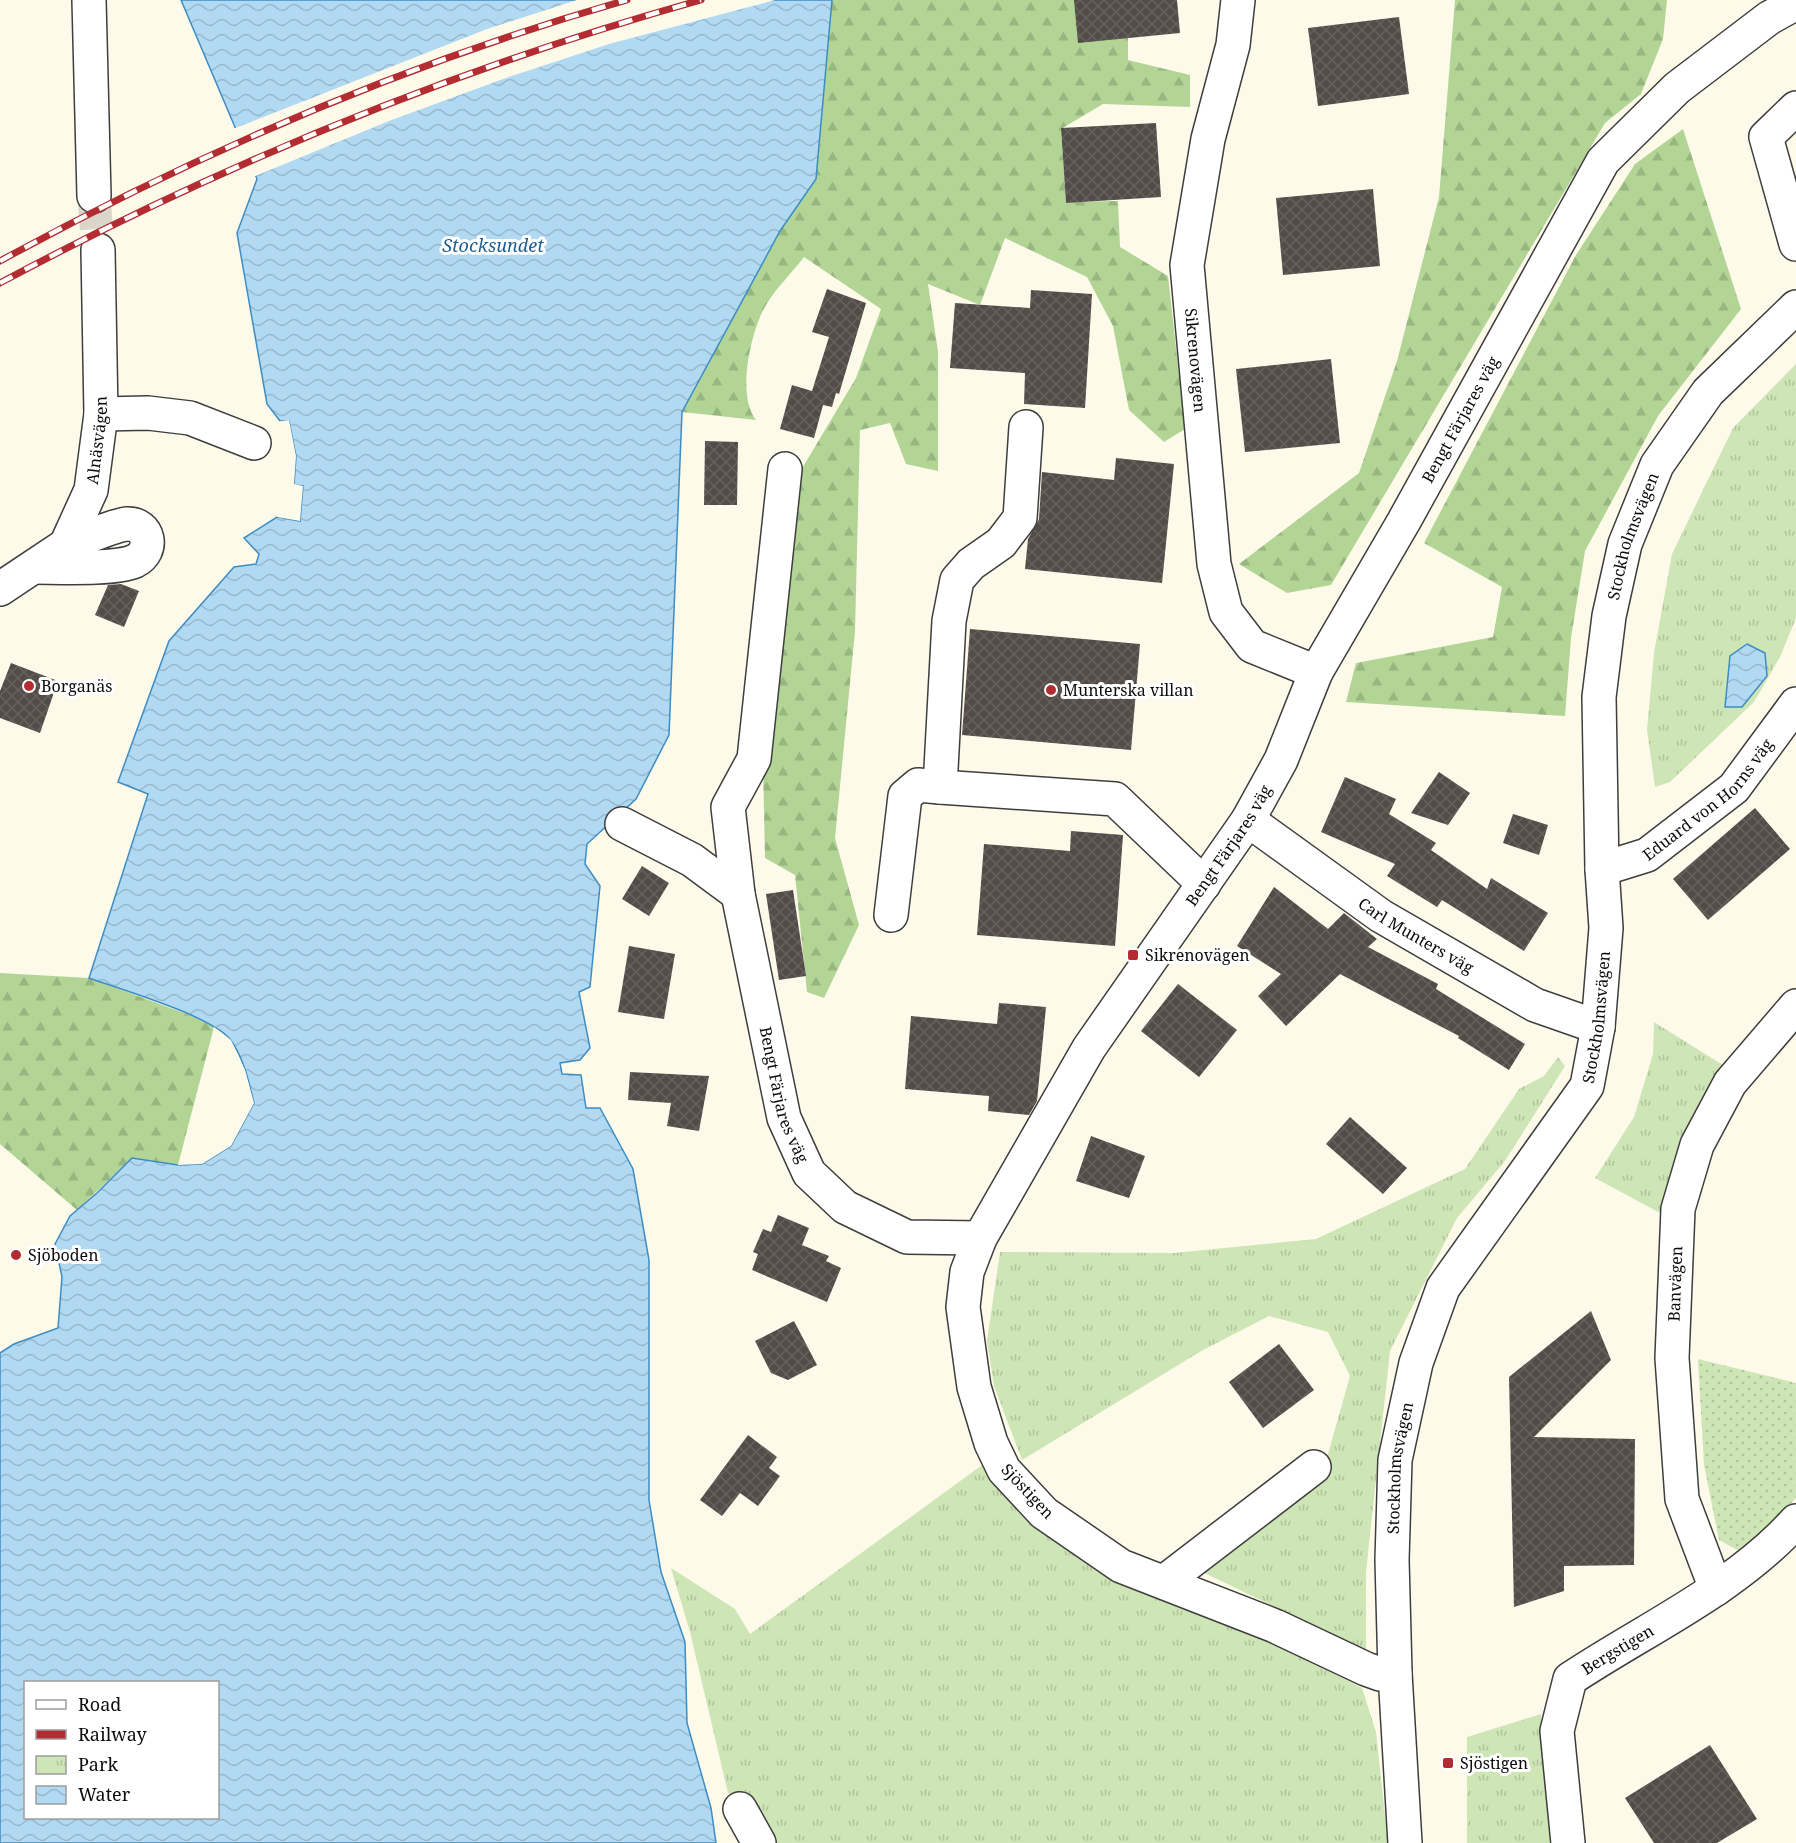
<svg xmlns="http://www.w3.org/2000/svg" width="1796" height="1843" viewBox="0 0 1796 1843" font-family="'Noto Serif',serif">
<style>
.grass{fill:url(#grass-dots)}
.forest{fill:url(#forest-firs)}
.park{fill:url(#park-tufts)}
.water{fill:url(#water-waves);stroke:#3d8dc5;stroke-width:1.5;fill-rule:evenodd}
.pier{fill:#fefaea}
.building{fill:url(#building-cross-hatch)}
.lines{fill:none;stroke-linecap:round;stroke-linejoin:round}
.minor-tunnel{stroke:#dad6c9;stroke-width:33;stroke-dasharray:33 16;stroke-linecap:butt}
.minor-casing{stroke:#3e3e3e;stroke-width:36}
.minor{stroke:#fff;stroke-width:33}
.rail-casing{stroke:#b22c31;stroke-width:7}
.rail{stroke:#fff;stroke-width:4.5;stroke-dasharray:14;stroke-linecap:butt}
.poi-dot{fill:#b22c31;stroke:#fff;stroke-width:2}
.labels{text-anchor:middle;stroke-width:6;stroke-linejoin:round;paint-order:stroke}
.street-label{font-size:16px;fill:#0b0b0b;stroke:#fff}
.poi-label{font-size:16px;fill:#0b0b0b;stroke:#fff;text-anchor:start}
.water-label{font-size:18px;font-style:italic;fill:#1c5f94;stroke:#fff}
</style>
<defs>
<pattern id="grass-dots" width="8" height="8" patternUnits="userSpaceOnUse" patternTransform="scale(1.5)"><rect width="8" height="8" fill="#cee5b6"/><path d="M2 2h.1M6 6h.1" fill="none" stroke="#b0c39b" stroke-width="1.8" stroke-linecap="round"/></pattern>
<pattern id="forest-firs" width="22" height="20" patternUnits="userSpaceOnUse" patternTransform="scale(1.5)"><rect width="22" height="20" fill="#b2d596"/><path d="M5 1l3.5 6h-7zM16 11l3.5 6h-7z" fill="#98b680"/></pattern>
<pattern id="park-tufts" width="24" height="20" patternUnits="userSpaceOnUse" patternTransform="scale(1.5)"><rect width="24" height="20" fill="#cee5b6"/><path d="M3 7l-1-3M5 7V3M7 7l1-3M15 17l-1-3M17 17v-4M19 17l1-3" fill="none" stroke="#b0c39b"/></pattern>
<pattern id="water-waves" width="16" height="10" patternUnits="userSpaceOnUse" patternTransform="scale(1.5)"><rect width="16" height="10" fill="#b1d9f2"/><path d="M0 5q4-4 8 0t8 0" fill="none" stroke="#97b9ce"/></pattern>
<pattern id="building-cross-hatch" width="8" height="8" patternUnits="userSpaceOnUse" patternTransform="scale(1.5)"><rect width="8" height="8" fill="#534c48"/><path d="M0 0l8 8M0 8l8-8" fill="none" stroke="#67615e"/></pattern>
</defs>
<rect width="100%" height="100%" fill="#fefaea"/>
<!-- grass -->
<path class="grass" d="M1698,1359L1796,1383V1498L1763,1533L1741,1552L1719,1540L1704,1465Z"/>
<!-- forest -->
<g class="forest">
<path d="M832,0H1074L1128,38V60L1190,75V107L1103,104L1061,129L1066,202L1118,201L1120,247L1168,276L1185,429L1164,442L1129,410L1113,326L1087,277L1005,238L980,305L928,284L938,352V471L906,464L890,423L860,430L855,631L835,838L859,925L824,998L807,992L795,875L765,858L763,766L788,492L856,378L881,309L804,257C792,273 776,288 766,305C751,330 736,395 756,420L682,412L780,231L816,179Z"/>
<path d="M1455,0H1667L1663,39L1641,94L1605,123L1331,585L1287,593L1239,564L1359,473L1397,361L1439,197Z"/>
<path d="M1683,129L1741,309L1658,416L1585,551L1571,638L1565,716L1346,702L1356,663L1493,637L1502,587L1424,543L1576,255L1635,164Z"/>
<path d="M0,973L89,978L195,1017L214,1027L178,1165L132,1158L77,1210L0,1144Z"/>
</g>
<!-- park -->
<g class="park">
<path d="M1796,364V618L1780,657L1754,702L1670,782L1655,787L1647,730L1654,653L1672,554L1733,428Z"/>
<path d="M1654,1022L1734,1072L1683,1139L1660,1213L1595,1178L1634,1117L1653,1054Z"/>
<path d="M1558,1057L1565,1066L1505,1161L1457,1218L1390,1351L1366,1572V1651L1192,1567L1321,1479L1350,1376L1328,1332L1269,1316L1203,1350L1022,1460L994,1386L987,1341L1000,1252L1174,1253L1316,1239L1465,1169L1519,1089L1544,1076Z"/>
<path d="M985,1463L1027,1515L1126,1587L1243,1629L1362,1688L1376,1732L1388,1843H770L745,1806L728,1793L690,1632L671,1568L735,1609L750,1634Z"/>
<path d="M1541,1714L1550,1843H1467V1737Z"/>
</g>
<!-- water -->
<g class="water">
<path d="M181,0H832L816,179L780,231L682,412L669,735L636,799L587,844L585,864L600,886L590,987L579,992L590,1048L580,1060L560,1063L562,1074L581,1075L586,1108H600L633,1169L649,1260V1500L661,1572L685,1642L687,1723L711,1808L716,1843H0V1353L14,1344L58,1328L62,1277L55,1244L70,1216L97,1193L132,1158L178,1165L202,1164L231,1146L254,1103C249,1082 244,1060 232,1042C217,1017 119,989 89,978L148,794L118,782L169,641L234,567L256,564L259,554L244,538L277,517L300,521L303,486L294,485L296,456L289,421H280L267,404L237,233L257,179ZM26,1682H218V1818H26Z"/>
<path d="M1747,644L1765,653L1767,676L1742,707H1725L1730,656Z"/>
</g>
<!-- pier -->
<g class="pier">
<path d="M577,0H775L609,44L503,79L389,121L253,177L233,129L487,29Z"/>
<path d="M289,420L296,456L294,484L303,486L300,521L277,517L278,514L297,518L300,489L291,485L293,456L287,424L276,422Z"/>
<path d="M214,1027L231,1040L245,1070L254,1103L231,1146L202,1164L178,1165L179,1162L201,1161L229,1144L251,1102L242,1071L229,1042L213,1030Z"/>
</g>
<!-- building -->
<g class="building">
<path d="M1074,0H1177L1180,33L1078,43Z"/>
<path d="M1399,17L1409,94L1318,106L1308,28Z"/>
<path d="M1156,123L1161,197L1066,203L1061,128Z"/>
<path d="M1373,189L1380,266L1283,275L1276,198Z"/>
<path d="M827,289L866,303L839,394L836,393L832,407L823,405L814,438L780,429L792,385L812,391L829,337L812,332Z"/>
<path d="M1031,290L1092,294L1085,408L1024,404L1025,373L950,368L955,303L1030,308Z"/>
<path d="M1331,359L1340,443L1245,452L1236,369Z"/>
<path d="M705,441L738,442L737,505H704Z"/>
<path d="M1116,458L1174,464L1162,583L1025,569L1028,539L1039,519L1042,472L1114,480Z"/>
<path d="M121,584L139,591L124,627L95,615L108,585Z"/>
<path d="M970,629L1140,644L1131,750L962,735Z"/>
<path d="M11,663L58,681L40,733L0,718V691Z"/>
<path d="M1439,772L1470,793L1448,825L1411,813Z"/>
<path d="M1345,777L1396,799L1389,814L1436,843L1431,850L1487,889L1491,878L1548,913L1524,951L1442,900L1437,907L1387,876L1395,864L1321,832Z"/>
<path d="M1755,808L1790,849L1708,920L1673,879Z"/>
<path d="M1513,814L1548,825L1539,855L1503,843Z"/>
<path d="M1071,831L1123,835L1115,946L977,935L984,844L1070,851Z"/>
<path d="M642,866L669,883L649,916L622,899Z"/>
<path d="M1274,887L1328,929L1344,913L1377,939L1368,947L1438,984L1436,989L1525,1044L1509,1070L1458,1038L1459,1036L1340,974L1286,1026L1258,996L1281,974L1237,946Z"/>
<path d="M793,890L806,976L779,980L766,894Z"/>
<path d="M629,946L675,954L664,1019L618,1012Z"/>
<path d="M1178,984L1237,1030L1199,1077L1141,1031Z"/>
<path d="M999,1003L1046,1007L1037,1101L1029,1115L988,1111L989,1096L905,1089L911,1016L997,1024Z"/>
<path d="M630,1072L709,1076L699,1131L667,1126L671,1103L628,1100Z"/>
<path d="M1350,1117L1407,1168L1383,1194L1326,1144Z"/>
<path d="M1091,1136L1145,1156L1129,1198L1076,1181Z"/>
<path d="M778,1215L809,1228L802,1245L829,1256L826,1261L841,1268L827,1302L752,1270L758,1254L753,1252L763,1229L771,1232Z"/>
<path d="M1591,1311L1611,1360L1534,1437L1635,1439L1634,1565L1564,1566V1591L1514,1607L1509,1377Z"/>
<path d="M794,1321L817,1365L788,1380L771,1373L755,1341Z"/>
<path d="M1279,1344L1314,1390L1263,1428L1229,1382Z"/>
<path d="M748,1435L777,1457L769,1468L780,1476L758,1506L740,1493L722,1516L700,1500Z"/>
<path d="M1710,1745L1757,1819L1717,1843H1654L1625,1798Z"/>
</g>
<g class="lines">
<!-- minor-tunnel -->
<path class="minor-tunnel" d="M94,196L98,250"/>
<defs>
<g id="minor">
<path d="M89,0L94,196"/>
<path id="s1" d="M1238,0L1233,45L1208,139L1187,265L1214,564L1226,612L1252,646L1316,672"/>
<path d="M1796,108L1766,137L1796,244"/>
<path d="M101,414L148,413L190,418L254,443"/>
<path d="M1026,427L1020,518L1001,543L971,564L957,580L949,621L940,787L1115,799L1204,884"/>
<path id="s2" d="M785,469L754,759L728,807L738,894L784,1118L809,1173L845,1207L907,1237L980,1238"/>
<path d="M34,567C57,567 115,570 135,561C155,551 149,523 127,524C114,525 80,540 66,545"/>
<path id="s3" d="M0,589L66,545L91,490L101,414L98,250"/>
<path id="s4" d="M1248,820L1381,916L1535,1005L1598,1027"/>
<path d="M622,824L692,860L738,894"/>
<path id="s5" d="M1602,869L1647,855L1734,788L1796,704"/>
<path d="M891,915L905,796L918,785L940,787"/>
<path d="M1164,1582L1314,1467"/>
<path id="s6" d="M1716,1589L1682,1499L1672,1358L1678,1209L1697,1145L1730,1083L1796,1006"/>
<path id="s7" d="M1395,1673L1380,1674L1366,1669L1275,1626L1121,1566L1044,1513L1004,1470L991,1443L974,1387L963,1307L967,1272L980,1238L1089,1048L1248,820L1281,760L1316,672L1404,521L1603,161L1677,88L1769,18L1796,3"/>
<path d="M740,1809L759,1843"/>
<path id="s8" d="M1405,1843L1395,1673L1392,1560L1395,1460L1416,1363L1443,1288L1587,1086L1598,1027L1606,928L1602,869L1599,697L1609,616L1625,544L1657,465L1708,392L1796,307"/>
<path id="s9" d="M1568,1843L1557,1731L1570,1679C1645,1629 1735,1589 1796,1521"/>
</g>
</defs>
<!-- minor casing -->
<use href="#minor" class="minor-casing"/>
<!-- minor -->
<use href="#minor" class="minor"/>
<defs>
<g id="rail">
<path d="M0,261C198,153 409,62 627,0"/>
<path d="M0,283C224,163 457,68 701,0"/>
</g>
</defs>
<!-- rail casing -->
<use href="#rail" class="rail-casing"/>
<!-- rail -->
<use href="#rail" class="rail"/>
</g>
<!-- markers -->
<g class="poi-dot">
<circle cx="29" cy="686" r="6"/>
<circle cx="1051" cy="690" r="6"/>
<rect x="1127" y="949" width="12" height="12" rx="3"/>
<circle cx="16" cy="1255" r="6"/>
<rect x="1442" y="1757" width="12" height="12" rx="3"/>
</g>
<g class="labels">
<!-- street labels -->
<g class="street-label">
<text dy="6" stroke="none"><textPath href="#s1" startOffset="366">Sikrenovägen</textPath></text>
<text dy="6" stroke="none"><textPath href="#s7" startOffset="1640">Bengt Färjares väg</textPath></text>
<text dy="6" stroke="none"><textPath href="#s3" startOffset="190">Alnäsvägen</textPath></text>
<text dy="6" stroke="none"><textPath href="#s8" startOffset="1366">Stockholmsvägen</textPath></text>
<text dy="6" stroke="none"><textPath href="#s5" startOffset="130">Eduard von Horns väg</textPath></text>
<text dy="6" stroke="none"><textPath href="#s7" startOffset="1154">Bengt Färjares väg</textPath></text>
<text dy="6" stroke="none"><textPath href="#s4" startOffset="204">Carl Munters väg</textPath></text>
<text dy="6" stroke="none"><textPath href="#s8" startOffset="880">Stockholmsvägen</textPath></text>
<text dy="6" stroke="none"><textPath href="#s2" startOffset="640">Bengt Färjares väg</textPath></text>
<text dy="6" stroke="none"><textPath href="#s6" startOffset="312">Banvägen</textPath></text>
<text dy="6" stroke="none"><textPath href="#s8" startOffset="376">Stockholmsvägen</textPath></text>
<text transform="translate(1028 1491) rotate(47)" y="6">Sjöstigen</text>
<text dy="6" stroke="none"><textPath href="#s9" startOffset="222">Bergstigen</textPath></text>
</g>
<!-- poi labels -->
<g class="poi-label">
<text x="41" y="692">Borganäs</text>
<text x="1063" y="696">Munterska villan</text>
<text x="1145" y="961">Sikrenovägen</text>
<text x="28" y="1261">Sjöboden</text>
<text x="1460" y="1769">Sjöstigen</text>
</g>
<!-- water labels -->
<g class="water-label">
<text x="493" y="252">Stocksundet</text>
</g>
</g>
<!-- legend -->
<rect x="24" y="1681" width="195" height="138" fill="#ffffff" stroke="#9d9d9d" stroke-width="1.5"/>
<rect x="36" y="1700" width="30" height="9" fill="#ffffff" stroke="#9d9d9d" stroke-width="1.5"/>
<text x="78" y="1711" font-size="18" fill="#0b0b0b">Road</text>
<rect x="36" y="1730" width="30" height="9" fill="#b22c31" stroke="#9d9d9d" stroke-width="1.5"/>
<text x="78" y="1741" font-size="18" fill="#0b0b0b">Railway</text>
<rect x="36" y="1756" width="30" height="18" fill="url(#park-tufts)" stroke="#9d9d9d" stroke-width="1.5"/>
<text x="78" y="1771" font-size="18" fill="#0b0b0b">Park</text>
<rect x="36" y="1786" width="30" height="18" fill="url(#water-waves)" stroke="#9d9d9d" stroke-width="1.5"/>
<text x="78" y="1801" font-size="18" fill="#0b0b0b">Water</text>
</svg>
